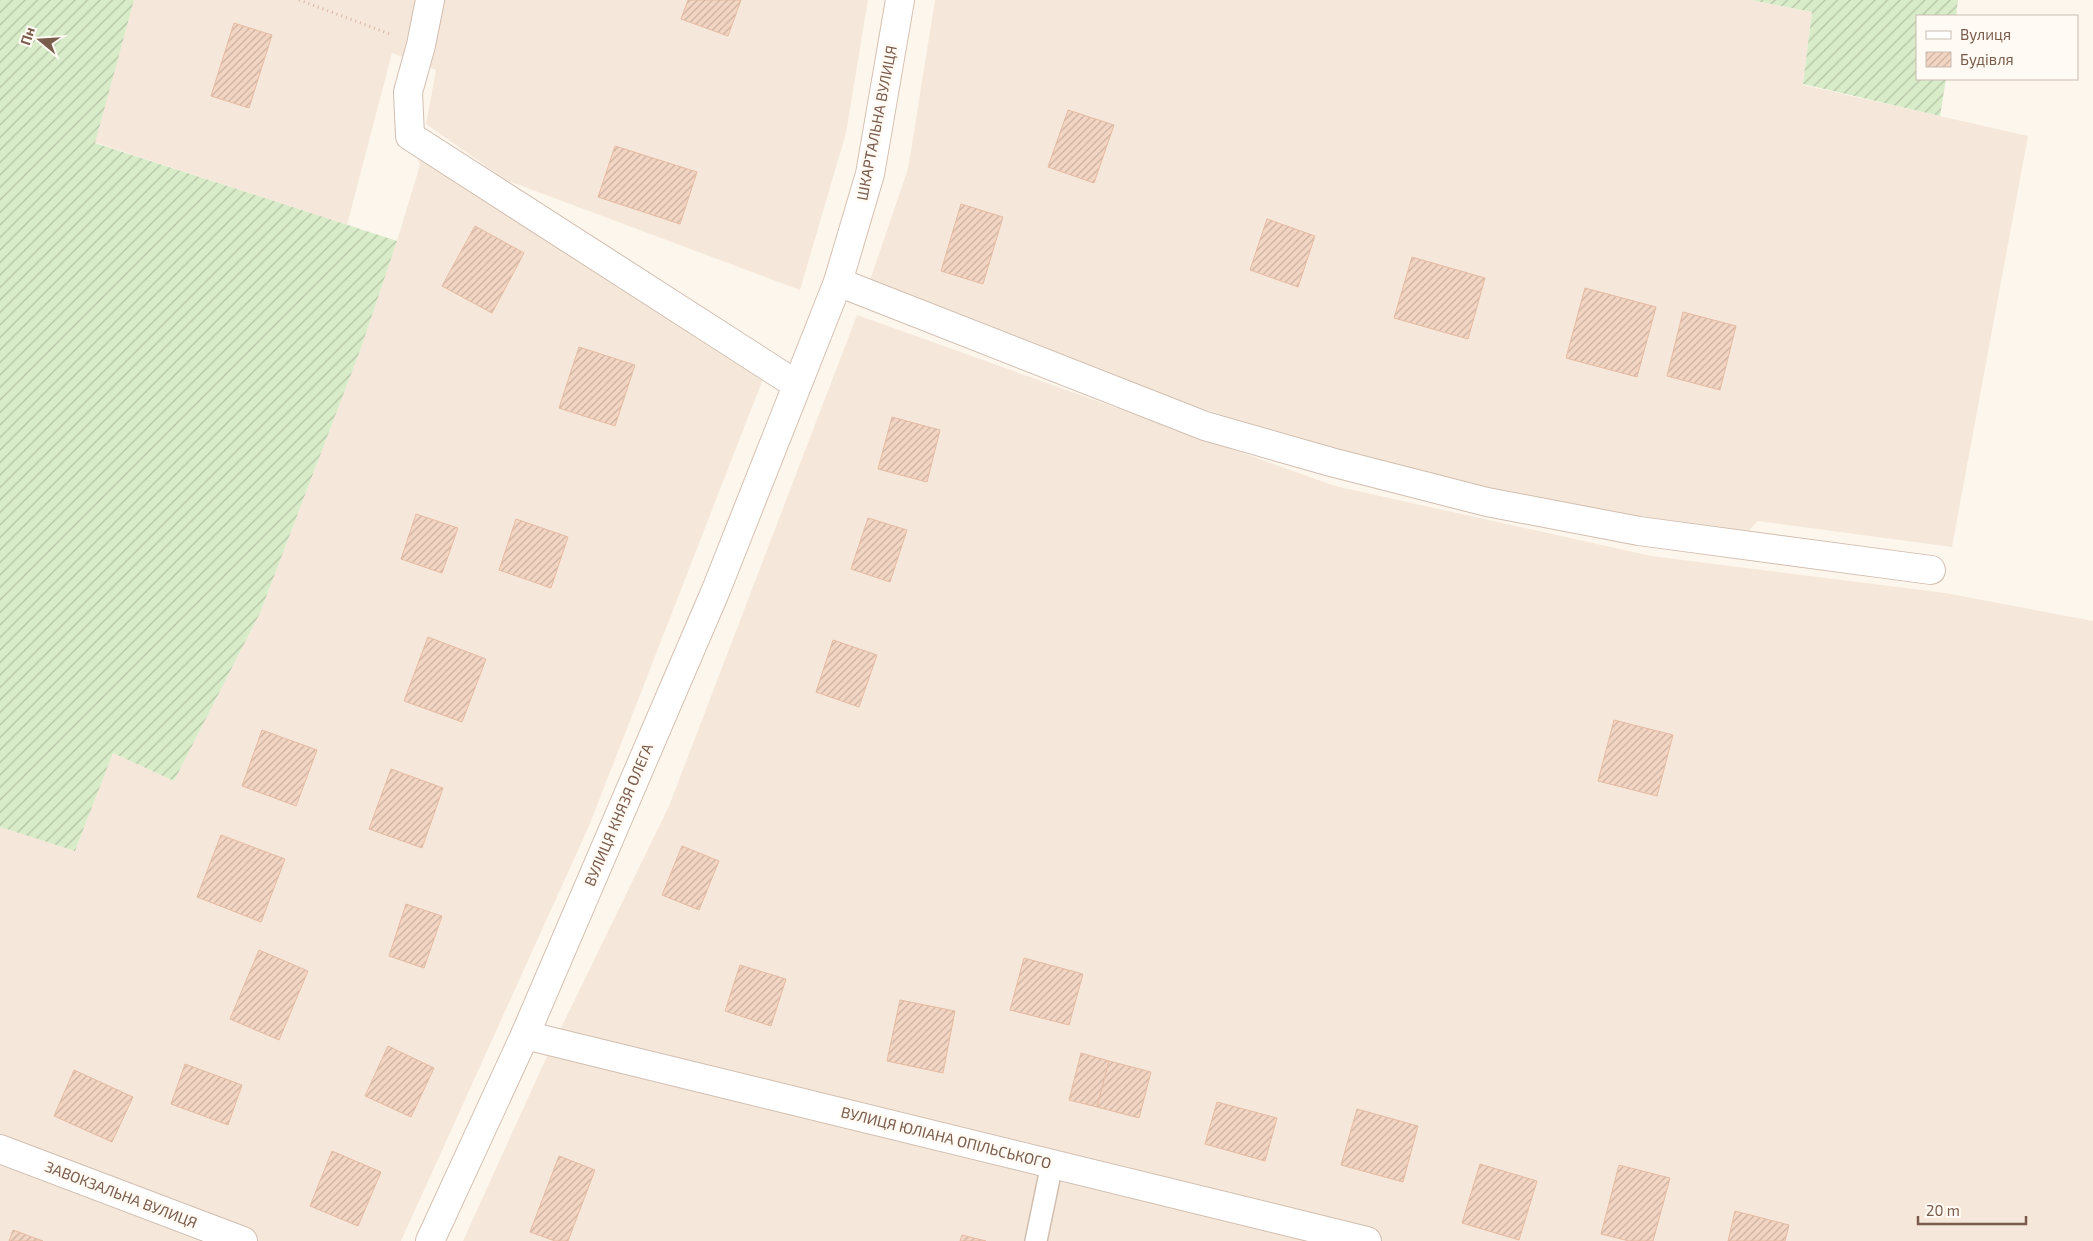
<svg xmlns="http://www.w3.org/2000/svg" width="2093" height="1241" viewBox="0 0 2093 1241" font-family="'Exo 2',sans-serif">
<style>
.residential{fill:#f5e8da}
.garden{fill:url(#garden-furrows)}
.building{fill:url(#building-hatch);stroke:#e6bba3}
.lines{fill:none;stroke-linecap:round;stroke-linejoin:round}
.lane-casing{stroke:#d1beb0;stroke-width:24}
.street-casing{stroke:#d1beb0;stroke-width:30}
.secondary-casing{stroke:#d6c0b0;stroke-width:30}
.path{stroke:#d9b8a5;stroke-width:3;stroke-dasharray:1 4;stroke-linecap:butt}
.lane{stroke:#fff;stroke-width:21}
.street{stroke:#fff;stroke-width:28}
.secondary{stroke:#fff;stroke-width:28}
.labels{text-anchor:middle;stroke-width:5;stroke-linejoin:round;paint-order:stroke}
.street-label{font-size:15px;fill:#7a5c4d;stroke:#fffaf3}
</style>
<defs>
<pattern id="garden-furrows" width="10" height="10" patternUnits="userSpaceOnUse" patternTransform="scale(1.25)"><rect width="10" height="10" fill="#d8ecc9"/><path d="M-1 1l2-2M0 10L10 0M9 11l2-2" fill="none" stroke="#b4c2a5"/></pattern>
<pattern id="building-hatch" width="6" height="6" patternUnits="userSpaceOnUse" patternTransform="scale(1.25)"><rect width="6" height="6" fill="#f3d5c3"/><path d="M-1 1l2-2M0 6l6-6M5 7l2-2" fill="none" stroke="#cab0a1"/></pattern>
</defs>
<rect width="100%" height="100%" fill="#fdf6ec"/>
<!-- residential -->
<g class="residential">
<path d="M134,0H868L846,133L800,290L506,180L426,124L436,70L392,53L347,225L94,142Z"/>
<path d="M935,0H1751L1812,12L1803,85L2028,136L1952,547L1758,521L1744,536L1492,489L1337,452L1188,404L870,280L908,169Z"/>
<path d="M410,136L768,366L589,826L401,1241H0V827L75,851L113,753L174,781L260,613L361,348L397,241L420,165Z"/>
<path d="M857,315L1335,486L1651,556L1945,593L2093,621V1241H463L543,1065L669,806Z"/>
</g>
<!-- garden -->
<g class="garden">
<path d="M0,0H134L95,143L397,241L361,348L260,613L174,781L113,753L75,851L0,827Z"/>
<path d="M1751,0H1958L1956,16H1917V79H1946L1940,116L1803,84L1812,12Z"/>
</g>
<!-- building -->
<g class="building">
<path d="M688,0H741L728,36L681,19Z"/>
<path d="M234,23L272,35L249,108L211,96Z"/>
<path d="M1068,110L1114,125L1094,183L1048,167Z"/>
<path d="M615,146L697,172L680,224L598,197Z"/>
<path d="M961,204L1003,217L983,284L941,271Z"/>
<path d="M1267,219L1315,236L1298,287L1250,270Z"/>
<path d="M475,226L524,253L492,313L442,286Z"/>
<path d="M1412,257L1485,278L1468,339L1394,318Z"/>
<path d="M1585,288L1656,307L1637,377L1566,358Z"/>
<path d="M1683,312L1736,326L1720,390L1667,376Z"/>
<path d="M579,347L635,365L615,426L559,408Z"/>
<path d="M892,417L940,430L927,482L878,469Z"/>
<path d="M416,514L458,528L442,573L401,559Z"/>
<path d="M868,518L907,530L890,582L851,569Z"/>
<path d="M516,519L568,537L551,588L499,570Z"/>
<path d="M428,637L486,659L462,722L404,701Z"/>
<path d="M833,640L877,655L859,707L816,692Z"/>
<path d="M1614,720L1673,735L1657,796L1598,781Z"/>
<path d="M262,730L317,750L296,806L242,786Z"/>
<path d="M391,769L443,788L422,848L369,829Z"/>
<path d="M221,835L285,859L261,922L197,897Z"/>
<path d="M682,846L719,861L699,910L662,895Z"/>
<path d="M406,904L442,916L424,968L389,956Z"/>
<path d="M259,950L308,971L279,1040L230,1019Z"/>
<path d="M1024,958L1083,974L1069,1025L1010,1010Z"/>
<path d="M740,965L786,979L771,1026L725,1011Z"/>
<path d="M900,1000L955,1011L943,1073L887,1061Z"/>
<path d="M388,1046L434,1068L411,1117L365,1096Z"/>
<path d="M1081,1053L1109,1061L1097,1107L1069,1100Z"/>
<path d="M1109,1061L1151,1072L1139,1118L1097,1107Z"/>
<path d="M185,1064L242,1085L228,1125L171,1104Z"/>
<path d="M74,1070L133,1097L112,1142L54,1116Z"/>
<path d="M1217,1102L1277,1118L1265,1161L1205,1144Z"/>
<path d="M1357,1109L1418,1126L1403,1182L1341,1165Z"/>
<path d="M332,1151L381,1172L358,1226L310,1206Z"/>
<path d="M559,1156L595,1170L568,1241H555L530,1232Z"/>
<path d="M1480,1164L1537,1181L1519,1240L1462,1223Z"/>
<path d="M1619,1165L1670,1178L1653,1241H1629L1601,1234Z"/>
<path d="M1735,1211L1789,1225L1785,1241H1728Z"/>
<path d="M13,1230L43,1241H9Z"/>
<path d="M962,1235L986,1241H960Z"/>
</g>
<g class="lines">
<defs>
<path id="lane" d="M1036,1241L1052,1164"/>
<g id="street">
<path d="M430,0L421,45L408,92L410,136L797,385"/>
<path d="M838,282L1205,426L1331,462L1487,502L1639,531L1931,570"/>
<path d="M525,1035L1367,1241"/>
<path d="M0,1149L243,1241"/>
</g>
<path id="secondary" d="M430,1241L525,1035L716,590L838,282L870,174L900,0"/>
</defs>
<!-- lane casing -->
<use href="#lane" class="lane-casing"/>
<!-- street casing -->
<use href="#street" class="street-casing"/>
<!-- secondary casing -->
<use href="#secondary" class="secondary-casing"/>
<!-- path -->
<path class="path" d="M299,0L390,34"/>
<!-- lane -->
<use href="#lane" class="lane"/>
<!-- street -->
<use href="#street" class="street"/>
<!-- secondary -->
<use href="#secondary" class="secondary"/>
</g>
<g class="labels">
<!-- street labels -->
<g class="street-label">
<text transform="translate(877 123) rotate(-79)" y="5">ШКАРТАЛЬНА ВУЛИЦЯ</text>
<text transform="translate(619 815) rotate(-67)" y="5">ВУЛИЦЯ КНЯЗЯ ОЛЕГА</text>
<text transform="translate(946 1138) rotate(14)" y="5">ВУЛИЦЯ ЮЛІАНА ОПІЛЬСЬКОГО</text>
<text transform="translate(121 1195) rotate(21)" y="5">ЗАВОКЗАЛЬНА ВУЛИЦЯ</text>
</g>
</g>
<!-- legend -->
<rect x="1916" y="15" width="162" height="65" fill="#fffaf3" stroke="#cabbb1"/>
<rect x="1926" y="31" width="25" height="8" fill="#ffffff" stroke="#cabbb1"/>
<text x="1960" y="40" font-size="15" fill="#7a5c4d">Вулиця</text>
<rect x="1926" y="52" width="25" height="15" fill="url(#building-hatch)" stroke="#cabbb1"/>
<text x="1960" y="65" font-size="15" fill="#7a5c4d">Будівля</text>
<!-- north arrow -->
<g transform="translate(40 40) rotate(288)" stroke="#fffaf3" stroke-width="4" paint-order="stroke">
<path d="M0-4L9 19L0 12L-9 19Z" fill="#7a5c4d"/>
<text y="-8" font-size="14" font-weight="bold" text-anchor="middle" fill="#7a5c4d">Пн</text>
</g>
<!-- scale -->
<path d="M1918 1216v8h108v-8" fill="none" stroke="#7a5c4d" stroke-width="2.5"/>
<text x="1926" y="1216" font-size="15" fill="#7a5c4d" stroke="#fffaf3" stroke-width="4" paint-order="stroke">20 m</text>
</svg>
